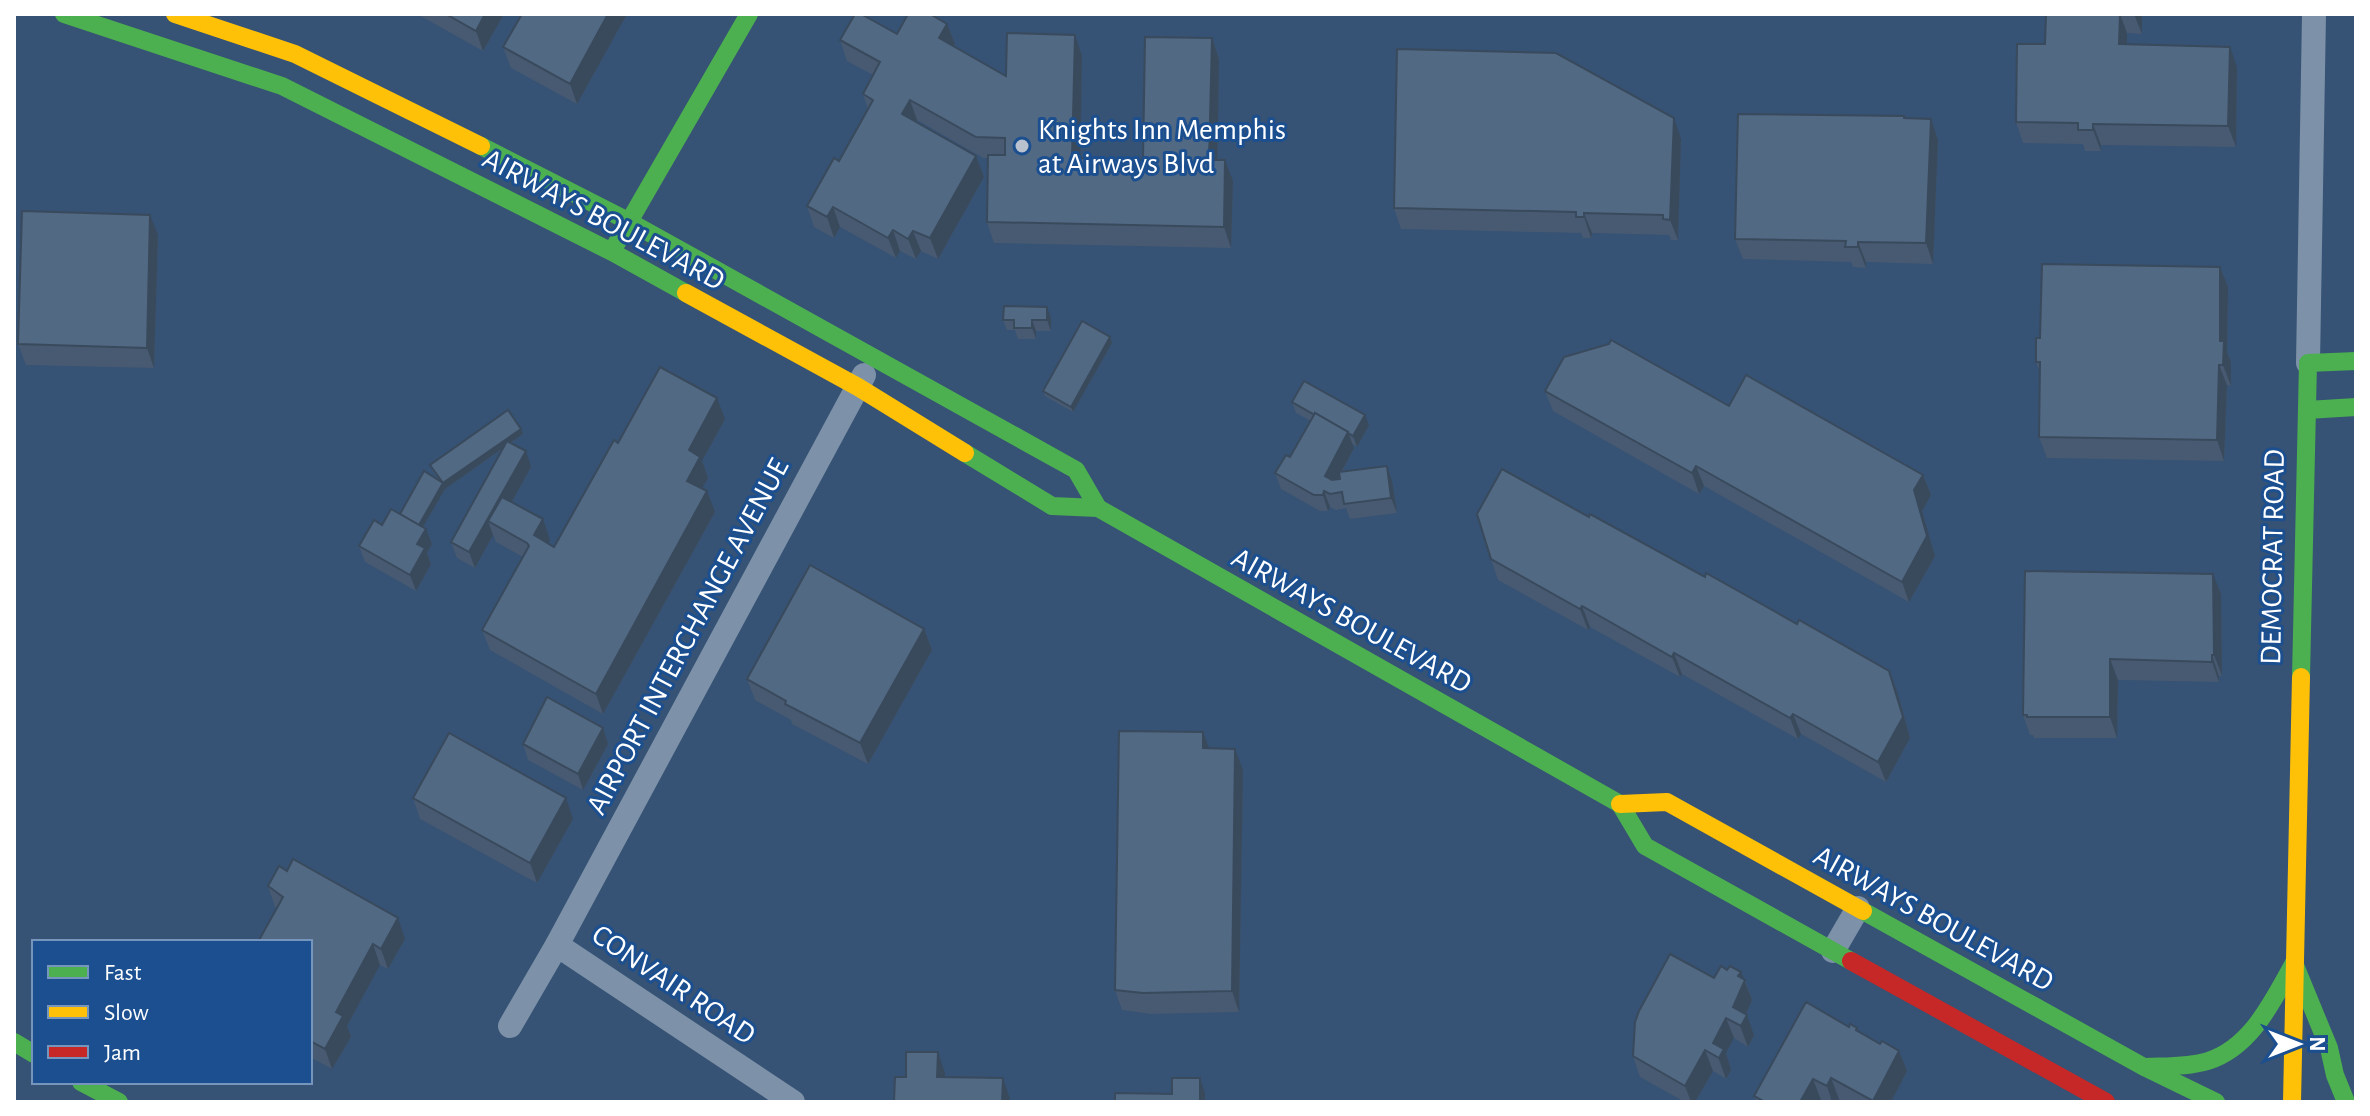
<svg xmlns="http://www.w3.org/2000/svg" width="2370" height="1116" viewBox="0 0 2370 1116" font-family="'Alegreya Sans',sans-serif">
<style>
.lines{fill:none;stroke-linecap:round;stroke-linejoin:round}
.street{stroke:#7d92a8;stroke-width:24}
.fast{stroke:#4caf50;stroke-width:18}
.slow{stroke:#ffc107;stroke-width:18}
.jam{stroke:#c62828;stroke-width:18}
.wall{fill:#475a72}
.shaded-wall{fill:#394a5c}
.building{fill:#526984;stroke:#394a5c;stroke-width:2}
.poi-dot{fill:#b9c2ce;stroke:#1b4f8f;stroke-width:3}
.labels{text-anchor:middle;stroke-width:6;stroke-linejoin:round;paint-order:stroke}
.poi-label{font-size:30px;fill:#fff;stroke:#1b4f8f;text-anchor:start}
.street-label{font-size:30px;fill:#fff;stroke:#1b4f8f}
</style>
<rect width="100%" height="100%" fill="#365274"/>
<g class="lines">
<!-- street -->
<g class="street">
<path d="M2308,363L2314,14"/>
<path d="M557,945L793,1102"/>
<path d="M1833,951L1858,908"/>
<path d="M510,1026L557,945L864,375"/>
</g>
<!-- fast -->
<g class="fast">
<path d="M64,14L282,86L612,252L686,293"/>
<path d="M481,146L628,221L1076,470L1098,508"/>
<path d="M615,246L749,14"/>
<path d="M2307,410L2356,407"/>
<path d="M965,453L1052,506L1098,508L1620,804L1645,846L1851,961"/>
<path d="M2301,677L2308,363L2356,361"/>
<path d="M1863,911L2144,1067L2216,1102"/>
<path d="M2294,963L2329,1048L2335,1075L2346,1102"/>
<path d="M14,1042L34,1054"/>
<path d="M2145,1067C2166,1066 2188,1067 2208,1061C2252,1047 2273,1000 2294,963"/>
<path d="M81,1082L119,1102"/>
</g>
<!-- slow -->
<g class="slow">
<path d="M175,14L295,54L481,146"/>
<path d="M686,293L858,387L965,453"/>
<path d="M1620,804L1667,802L1863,911"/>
<path d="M2292,1102L2301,677"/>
</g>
<!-- jam -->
<path class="jam" d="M1851,961L2106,1102"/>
</g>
<!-- wall -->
<g class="wall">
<path d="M417,14H504L483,51Z"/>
<path d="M522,14H627L577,104L511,68L503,47Z"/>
<path d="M2046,14H2141L2142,17V34L2127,33V44L2237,67L2236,147L2101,145V151H2085L2083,144L2023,143L2016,122L2045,44Z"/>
<path d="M947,24L955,44L954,46L1006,76L1082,56L1080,158L1143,160L1212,38L1219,59L1217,160L1233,181L1231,248L994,243L987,222L988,158H983L917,120L916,122L976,156L984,177L938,259L921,251L916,259L900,251L896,258L840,227L834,238L814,227L807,206L839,161L868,109L863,94L873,75L847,61L840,40L897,34Z"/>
<path d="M1905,118L1931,119L1938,140L1933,264L1866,262V268L1853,267L1851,262L1743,259L1735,239Z"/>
<path d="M1681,139L1678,240H1671L1669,235L1592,233L1591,238H1583L1581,233L1401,229L1394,208Z"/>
<path d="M158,235L154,368L26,365L18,344Z"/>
<path d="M2220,267L2228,287L2227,352L2231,362V386L2227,385L2224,461L2047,458L2039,437L2040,373L2036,362L2040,338Z"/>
<path d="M1051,318V331H1036V339H1018L1015,330H1007L1003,320Z"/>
<path d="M1110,337L1112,343L1073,412L1045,396L1043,391Z"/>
<path d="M1609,344L1729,406L1923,475L1931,495L1922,511L1935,556L1909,602L1704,486L1699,494L1553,411L1545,391Z"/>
<path d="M1292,402L1369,425L1357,447L1353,444L1354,448L1342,472L1392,481L1397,513L1350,519L1346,508L1336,510L1330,507L1328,511H1320L1281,489L1275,473L1290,457L1311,421L1296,413Z"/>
<path d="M725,419L702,461L708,478L702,488L715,512L603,714L490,650L482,630L523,557L496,542L493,535L475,568L457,558L451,542L504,448L445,489L423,527L426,529L432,544L427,553L431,564L416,591L365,562L359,546L382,525L400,514L440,481L432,470L430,465L521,429L523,434L511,443L531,467L512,502L550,540L548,543L554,547L618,443Z"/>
<path d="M1589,517L1889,671L1897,691L1910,738L1886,782L1801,734L1798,739L1682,674L1680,677L1590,627L1588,630L1498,580L1491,559Z"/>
<path d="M2025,571L2221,594L2222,676H2219V682L2118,680L2117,738H2034L2033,735H2030L2023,715Z"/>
<path d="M924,629L932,650L868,764L792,724L791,720L755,700L747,679Z"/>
<path d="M603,728L608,744L583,790L528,760L523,744Z"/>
<path d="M1209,749L1243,770L1239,1012L1151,1014L1122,1010L1115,990Z"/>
<path d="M413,798L573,819L537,883L420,819Z"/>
<path d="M268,886L405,939L388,969L380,965L347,1026L351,1037L332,1069L310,1057V942L275,907Z"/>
<path d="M1714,978L1745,980L1752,1000L1746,1014L1754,1035L1748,1047L1734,1038L1726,1053L1731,1070L1726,1079L1713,1071L1695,1102H1685L1640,1077L1633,1056Z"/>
<path d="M1849,1027L1857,1028L1858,1032L1880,1044L1899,1051L1907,1071L1891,1102H1845L1839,1099L1837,1102H1825L1821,1100L1819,1102H1756L1754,1096Z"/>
</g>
<!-- shaded-wall -->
<g class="shaded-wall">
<path d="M485,14H504L483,51L476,31Z"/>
<path d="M608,14H627L577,104L570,84Z"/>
<path d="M2120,14L2127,33V65L2119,44Z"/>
<path d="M2134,14H2141L2142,17V34Z"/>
<path d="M947,24L955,44L947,59L939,38Z"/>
<path d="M1075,35L1082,56L1080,179L1072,158Z"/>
<path d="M1212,38L1219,59L1217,181L1209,160Z"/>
<path d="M2230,47L2237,67L2236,147L2228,126Z"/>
<path d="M910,100L917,120L909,134L902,114Z"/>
<path d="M1674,118L1681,139L1678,240L1670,220Z"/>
<path d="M1931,119L1938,140L1933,264L1926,243Z"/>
<path d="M2093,124L2101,145V151L2093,130Z"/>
<path d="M976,156L984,177L938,259L930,238Z"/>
<path d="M1225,160L1233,181L1231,248L1224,227Z"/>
<path d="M833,207L840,227L834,238L827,217Z"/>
<path d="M1584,213L1592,233L1591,238L1584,217Z"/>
<path d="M150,215L158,235L154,368L147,348Z"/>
<path d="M893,230L900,251L896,258L888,238Z"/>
<path d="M913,231L921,251L916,259L908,239Z"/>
<path d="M1858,242L1866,262V268L1858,247Z"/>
<path d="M2220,267L2228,287L2227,352L2231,362V386L2223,365L2220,341Z"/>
<path d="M1047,307L1051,318V331L1047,320Z"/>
<path d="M1032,320L1036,331V339L1032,328Z"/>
<path d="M1110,337L1112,343L1073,412L1071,407Z"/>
<path d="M2219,365L2227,385L2224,461L2217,440Z"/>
<path d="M717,398L725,419L702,461L708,478L695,501L687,481L689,450Z"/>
<path d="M1365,415L1369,425L1357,447L1353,436Z"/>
<path d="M521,429L523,434L445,489L420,532L418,526L443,483Z"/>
<path d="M1348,432L1354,448L1331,492L1325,476Z"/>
<path d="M526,451L531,467L498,527L488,521L493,535L475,568L469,552Z"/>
<path d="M1387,466L1392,481L1397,513L1391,498Z"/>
<path d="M1696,466L1704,486L1699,494L1692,473Z"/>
<path d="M1923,475L1931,495L1922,511L1935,556L1909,602L1902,582L1914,490Z"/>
<path d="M707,491L715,512L603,714L596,694Z"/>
<path d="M1324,491L1330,507L1328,511L1323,495Z"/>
<path d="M543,519L550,540L542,555L534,535Z"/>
<path d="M426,529L432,544L427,553L431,564L416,591L410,575L417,544Z"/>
<path d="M2213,574L2221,594L2222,676L2214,655Z"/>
<path d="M1582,606L1590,627L1588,630L1580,609Z"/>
<path d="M924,629L932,650L868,764L860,743Z"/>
<path d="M1674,653L1682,674L1680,677L1672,657Z"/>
<path d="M2212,655L2219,676V682L2212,662Z"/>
<path d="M2110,659L2118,680L2117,738L2110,717Z"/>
<path d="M1889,671L1897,691L1910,738L1886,782L1878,762Z"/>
<path d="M1793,714L1801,734L1798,739L1790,718Z"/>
<path d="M603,728L608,744L583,790L578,774Z"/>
<path d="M1203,732L1211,753L1203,748Z"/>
<path d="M1235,749L1243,770L1239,1012L1232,991Z"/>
<path d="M566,798L573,819L537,883L530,863Z"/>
<path d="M398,918L405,939L388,969L381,949Z"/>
<path d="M373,944L380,965L347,1026L351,1037L332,1069L325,1049L336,1012Z"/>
<path d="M1741,972L1752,1000L1742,1023L1747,1015L1754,1035L1748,1047L1733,1007L1738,976Z"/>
<path d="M1726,1018L1734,1038L1726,1053L1731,1070L1726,1079L1713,1043Z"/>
<path d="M1705,1050L1713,1071L1695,1102H1691L1685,1086Z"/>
<path d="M1899,1051L1907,1071L1891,1102H1873Z"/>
<path d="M938,1052L945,1073V1098L937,1077Z"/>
<path d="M1003,1078L1010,1099V1102H1002Z"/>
<path d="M1200,1078L1205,1094V1102H1200Z"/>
<path d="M1831,1078L1839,1099L1837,1102H1832L1827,1086Z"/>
<path d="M1813,1079L1821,1100L1819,1102H1800Z"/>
</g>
<!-- building -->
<g class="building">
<path d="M446,14H485L476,31Z"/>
<path d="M522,14H608L570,84L503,47Z"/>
<path d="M855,14H861L897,34L908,14H930L947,24L939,38L1006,76L1007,33L1075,35L1072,158L1143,160L1145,37L1212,38L1209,160H1225L1224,227L987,222L988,155H1005V138L976,137L910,100L902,114L976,156L930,238L913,231L908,239L893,230L888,238L833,207L827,217L807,206L834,158L839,161L873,100L863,94L880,62L840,40Z"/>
<path d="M2046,14H2120L2119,44L2230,47L2228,126L2093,124V130H2078V123L2016,122L2017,44H2045Z"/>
<path d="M1397,49L1556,53L1674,118L1670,220L1663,219V215L1584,213V217H1576V212L1394,208Z"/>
<path d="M1738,114L1904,116V118L1931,119L1926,243L1858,242V247H1845L1846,241L1735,239Z"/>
<path d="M22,211L150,215L147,348L18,344Z"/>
<path d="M2042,264L2220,267V341H2224L2223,365H2219L2217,440L2039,437L2040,362H2036V338H2040Z"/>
<path d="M1004,306L1047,307V320H1032V328H1014V320H1003Z"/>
<path d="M1082,321L1110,337L1071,407L1043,391Z"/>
<path d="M1611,340L1729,406L1746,375L1923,475L1914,490L1927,536L1902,582L1696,466L1692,473L1545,391L1564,357L1609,344Z"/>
<path d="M660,367L717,398L689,450L700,457L687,481L707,491L596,694L482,630L529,546L527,543L488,521L502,497L543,519L534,535L554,547L614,440L618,443Z"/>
<path d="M1304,381L1365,415L1353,436L1348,433V432L1315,413V415L1292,402Z"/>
<path d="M508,410L521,429L443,483L419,525L400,514L424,471L443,483L430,465Z"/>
<path d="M1315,413L1348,432L1325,476L1332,480L1340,479L1339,472L1387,466L1391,498L1344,504L1342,492L1330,494L1324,491L1323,495H1314L1275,473L1286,455L1290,457Z"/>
<path d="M507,441L526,451L469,552L451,542Z"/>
<path d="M1502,469L1589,517L1590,514L1705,577L1706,573L1797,624L1799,620L1889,671L1903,717L1878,762L1793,714L1790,718L1674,653L1672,657L1582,606L1580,609L1491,559L1477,514Z"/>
<path d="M391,509L426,529L417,544L425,548L410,575L359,546L374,520L382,525Z"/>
<path d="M810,565L924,629L860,743L785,704L786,701L747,679Z"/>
<path d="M2025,571L2213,574L2214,655H2212V662L2110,659V717H2027V715H2023Z"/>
<path d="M547,697L603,728L578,774L523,744Z"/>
<path d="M1119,731L1203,732V748L1235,749L1232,991L1143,993L1115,990Z"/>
<path d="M449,733L566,798L530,863L413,798Z"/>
<path d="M293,859L398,918L381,949L373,944L336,1012L343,1016L325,1049L310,1041V942H258L283,897L268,886L279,866L287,871Z"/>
<path d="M1670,954L1714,978L1721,966L1727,970L1730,966L1741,972L1738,976L1745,980L1733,1007L1747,1015L1741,1026L1726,1018L1713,1043L1724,1049L1719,1058L1705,1050L1685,1086L1633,1056L1635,1022L1639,1011Z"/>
<path d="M1806,1002L1849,1027L1850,1024L1857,1028L1856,1030L1880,1044L1882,1041L1899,1051L1873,1101L1831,1078L1827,1086L1813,1079L1800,1102H1765L1754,1096Z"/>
<path d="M906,1052H938L937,1077L1003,1078L1002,1102H894L895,1077H906Z"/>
<path d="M1172,1078H1200V1102H1115V1093L1172,1094Z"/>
</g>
<!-- markers -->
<circle class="poi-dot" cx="1022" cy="146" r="8"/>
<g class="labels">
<!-- poi labels -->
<g class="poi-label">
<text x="1038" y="139">Knights Inn Memphis<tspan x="1038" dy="34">at Airways Blvd</tspan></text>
</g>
<!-- street labels -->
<g class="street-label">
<text transform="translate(604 219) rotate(28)" y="10">AIRWAYS BOULEVARD</text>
<text transform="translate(2272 557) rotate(-89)" y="10">DEMOCRAT ROAD</text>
<text transform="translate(1352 620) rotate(29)" y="10">AIRWAYS BOULEVARD</text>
<text transform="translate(687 636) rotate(-62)" y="10">AIRPORT INTERCHANGE AVENUE</text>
<text transform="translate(1934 918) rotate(29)" y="10">AIRWAYS BOULEVARD</text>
<text transform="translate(674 984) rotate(34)" y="10">CONVAIR ROAD</text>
</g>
</g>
<!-- border -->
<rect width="2370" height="1116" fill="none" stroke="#ffffff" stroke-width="32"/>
<!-- legend -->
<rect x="32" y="940" width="280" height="144" fill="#1b4f8f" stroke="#7695bc" stroke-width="2"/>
<rect x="48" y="966" width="40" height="12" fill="#4caf50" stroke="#7695bc" stroke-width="2"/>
<text x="104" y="980" font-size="24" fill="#ffffff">Fast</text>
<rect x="48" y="1006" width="40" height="12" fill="#ffc107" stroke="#7695bc" stroke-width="2"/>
<text x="104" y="1020" font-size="24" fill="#ffffff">Slow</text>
<rect x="48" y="1046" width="40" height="12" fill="#c62828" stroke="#7695bc" stroke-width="2"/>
<text x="104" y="1060" font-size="24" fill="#ffffff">Jam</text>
<!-- north arrow -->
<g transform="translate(2298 1044) rotate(90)" stroke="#1b4f8f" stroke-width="6" paint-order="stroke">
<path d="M0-6L14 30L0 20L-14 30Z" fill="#ffffff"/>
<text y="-12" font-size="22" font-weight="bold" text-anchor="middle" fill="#ffffff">N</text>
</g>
</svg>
